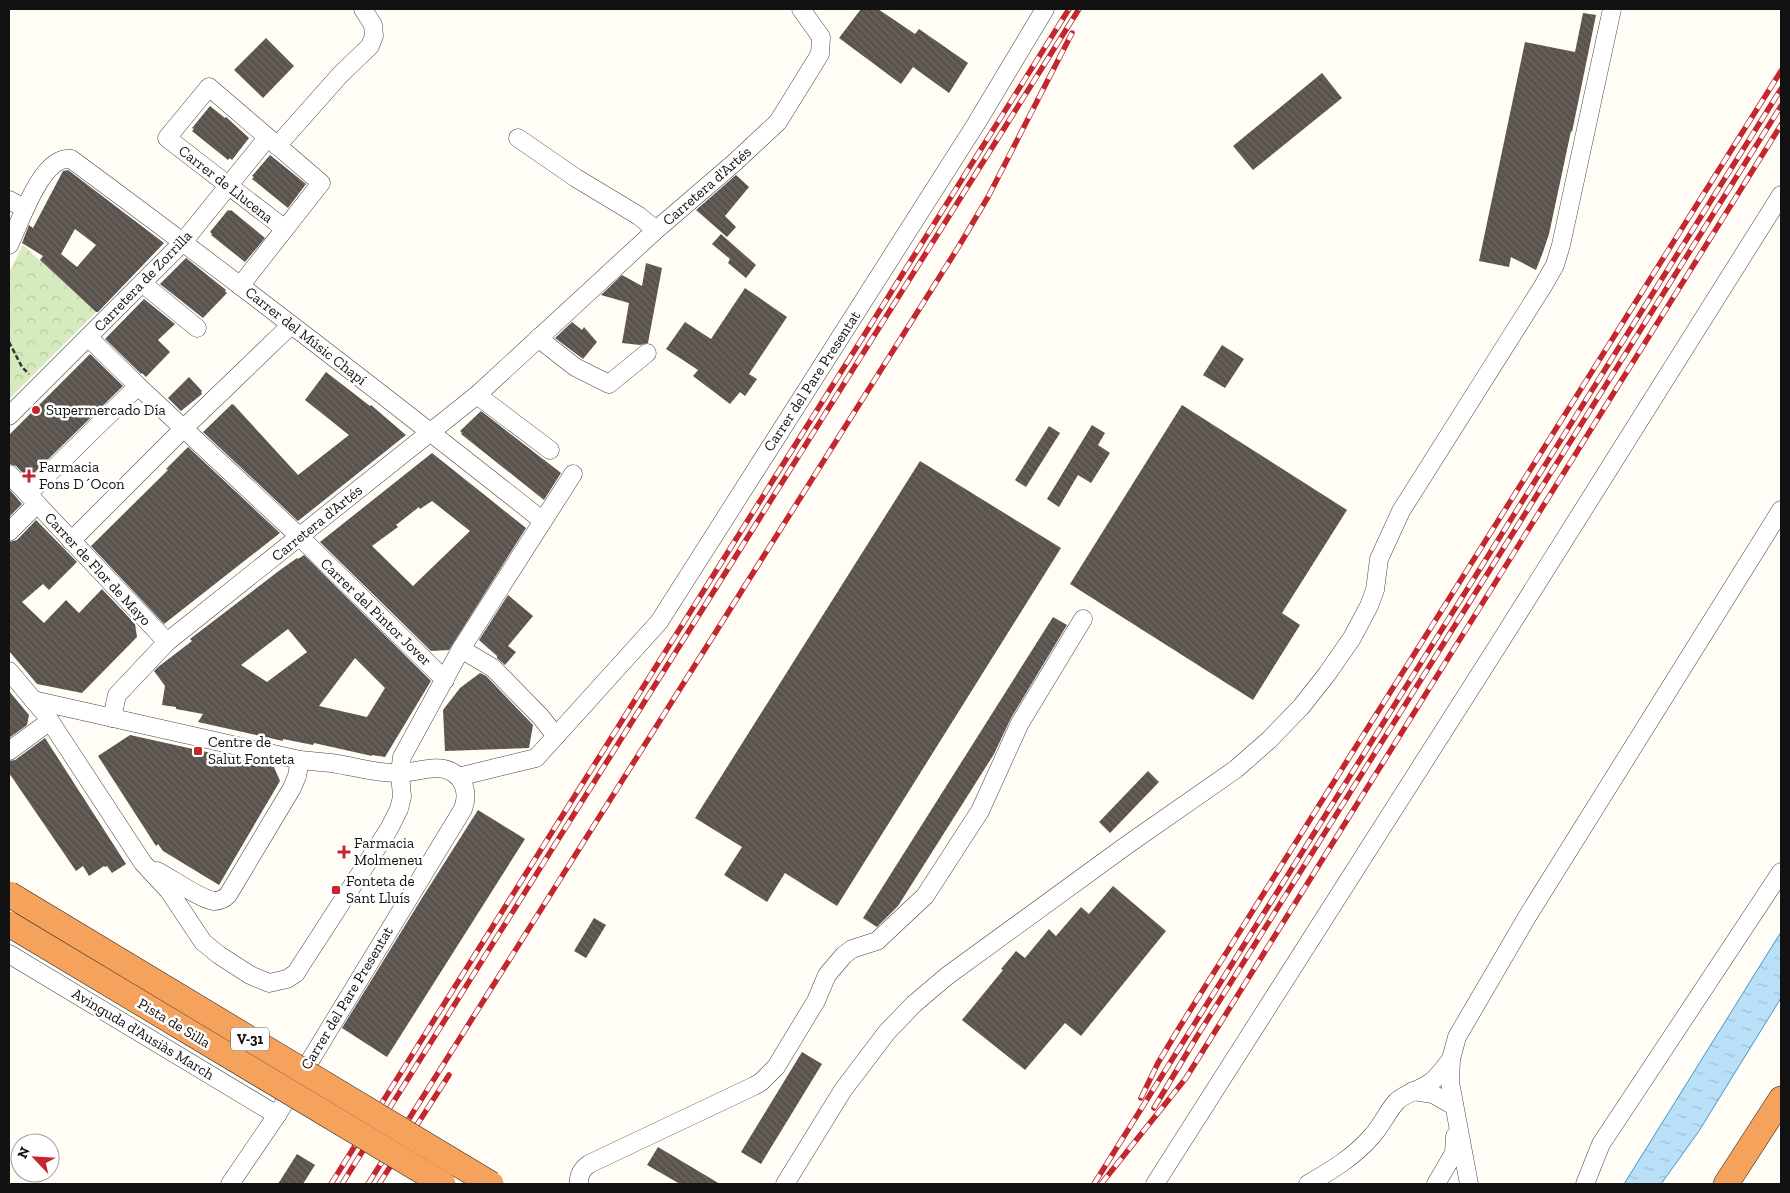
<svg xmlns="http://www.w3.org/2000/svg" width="1790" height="1193" viewBox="0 0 1790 1193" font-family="'Zilla Slab',serif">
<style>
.park{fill:url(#park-crowns)}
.water{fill:url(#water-ripples);stroke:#3f96cf}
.building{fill:url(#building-back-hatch);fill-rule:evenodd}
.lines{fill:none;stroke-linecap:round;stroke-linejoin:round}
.minor-casing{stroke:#444;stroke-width:19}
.highway-casing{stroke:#222;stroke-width:26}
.path{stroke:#333;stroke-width:2.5;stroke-dasharray:5 2.5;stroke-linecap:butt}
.minor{stroke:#fff;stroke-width:18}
.highway{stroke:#f5a25d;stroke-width:25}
.rail-casing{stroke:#c4262e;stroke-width:5.5}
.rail{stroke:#fff;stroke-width:4;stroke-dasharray:11;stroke-linecap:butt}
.highway-bridge-casing{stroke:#222;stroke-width:26;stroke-linecap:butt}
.highway-bridge{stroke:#f5a25d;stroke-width:25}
.poi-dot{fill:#c4262e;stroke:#fff;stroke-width:2}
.labels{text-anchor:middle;stroke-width:5;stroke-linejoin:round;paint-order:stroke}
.shield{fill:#fff;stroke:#585858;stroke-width:1}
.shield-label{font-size:14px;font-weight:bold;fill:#111}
.street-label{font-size:15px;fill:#111;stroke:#fff}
.poi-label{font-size:15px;fill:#111;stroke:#fff;text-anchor:start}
</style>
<defs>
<pattern id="park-crowns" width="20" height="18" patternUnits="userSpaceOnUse" patternTransform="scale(1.25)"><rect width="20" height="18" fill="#d5ebbd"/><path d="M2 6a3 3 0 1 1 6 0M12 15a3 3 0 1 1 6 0" fill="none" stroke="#b6c8a1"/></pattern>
<pattern id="water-ripples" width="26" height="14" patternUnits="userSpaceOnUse" patternTransform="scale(1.25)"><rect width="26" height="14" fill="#b9e0f7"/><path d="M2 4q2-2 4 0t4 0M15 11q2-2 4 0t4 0" fill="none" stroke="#9ebfd3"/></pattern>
<pattern id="building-back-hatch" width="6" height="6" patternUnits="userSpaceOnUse" patternTransform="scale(1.25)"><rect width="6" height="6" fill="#5a524d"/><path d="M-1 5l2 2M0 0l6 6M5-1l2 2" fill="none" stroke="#6d6662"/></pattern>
</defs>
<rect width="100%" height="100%" fill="#fffdf5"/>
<!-- park -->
<path class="park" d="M23,245L96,312L9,399V272Z"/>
<!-- water -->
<path class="water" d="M1781,932V998L1699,1131L1661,1184H1624Z"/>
<!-- building -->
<g class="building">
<path d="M861,9H878L915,34L919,29L968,63L949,93L913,67L901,84L839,38Z"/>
<path d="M1583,13L1596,15L1572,132L1571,131L1549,234L1543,252L1536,270L1511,257L1509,267L1479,261L1525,42L1575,52Z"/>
<path d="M266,38L294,66L263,98L234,70Z"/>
<path d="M1322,73L1342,98L1253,170L1233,146Z"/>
<path d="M210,106L225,118L226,117L249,138L232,160L230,158L228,160L192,131L194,129L192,128Z"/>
<path d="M270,155L306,184L288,208L252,179L254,177L252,176Z"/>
<path d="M68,170L164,243L98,312H96L40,260L43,256L22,243L29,225L33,228L63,171ZM75,229L96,245L77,267L61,254Z"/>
<path d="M736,175L749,187L725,216L736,227L727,237L696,210Z"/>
<path d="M228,210L230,211L231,210L265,238L245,262L211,235L212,234L210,232Z"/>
<path d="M721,234L756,265L746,278L728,263L730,259L712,244Z"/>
<path d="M186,258L226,290L225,291L227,293L203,318L160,284Z"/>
<path d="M646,263L662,268L648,343L640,345L622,343L629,303L601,295L622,275L642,286Z"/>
<path d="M745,288L787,317L749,374L757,379L745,396L740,392L730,404L693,376L698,370L666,349L685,322L711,339Z"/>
<path d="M144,299L175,324L158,340L170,352L146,377L142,373L141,374L105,339Z"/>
<path d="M572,322L582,330L584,327L597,342L583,359L555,338Z"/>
<path d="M1222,345L1244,359L1225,388L1203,375Z"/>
<path d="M90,354L123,386L28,479L16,466L9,464V435Z"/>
<path d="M326,372L370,406L371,405L406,435L298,521L203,432L232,404L234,405L298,475L349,435L305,400Z"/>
<path d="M189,377L202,391L201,392L202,394L181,411L168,398Z"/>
<path d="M1182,405L1347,510L1282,613L1300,625L1253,700L1070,584Z"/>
<path d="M481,411L561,473L544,500L461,434L462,433L460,431Z"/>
<path d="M1092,425L1105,433L1098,445L1110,453L1091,483L1078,475L1059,507L1047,499Z"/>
<path d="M1049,426L1060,433L1026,487L1015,480Z"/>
<path d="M188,447L280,533L164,624L91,546L168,470L166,469Z"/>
<path d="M432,453L526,528L449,650L431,651L320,542ZM432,501L470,531L413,586L372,546L398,527L396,525L419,507L420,509Z"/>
<path d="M920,461L1061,548L837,906L785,873L767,902L724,875L742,847L695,818Z"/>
<path d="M9,489L22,504L9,517Z"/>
<path d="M36,520L77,562L49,590L43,584L22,602L44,623L66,600L79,613L102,589L135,624L137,637L82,693L37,684L9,651V542L17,540Z"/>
<path d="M304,555L431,681L385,757L372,755V756L314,743L313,745L283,739V741L198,722L203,714L176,709V707L162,705L165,686L154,671L158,667L192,641L190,639L280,570L297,558L298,559ZM288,629L307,652L267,682L241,665ZM355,658L385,688L367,717L319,706Z"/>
<path d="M508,595L533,616L508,646L516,652L505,665L497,658V656L479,640Z"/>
<path d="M1053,617L1067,625L1011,718L994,754L898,906L877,927L863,918Z"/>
<path d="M480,673L486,676L533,725L529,748L445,751L443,710L460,688Z"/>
<path d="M9,691L29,715L27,725L9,738Z"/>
<path d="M130,735L274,767L280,781L219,885L163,851L158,844L156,846L98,756Z"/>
<path d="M45,738L126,864L112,873L107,866L105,867L104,866L89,876L83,866L76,871L9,773V761L15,760Z"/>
<path d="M1148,771L1159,782L1110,833L1099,822Z"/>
<path d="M478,810L525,839L387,1057L342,1028L422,898Z"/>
<path d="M1113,886L1166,931L1081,1036L1065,1023L1025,1070L962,1020L1003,970L1001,969L1016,951L1025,958L1049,929L1056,936L1081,907L1089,914Z"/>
<path d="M594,918L606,925L586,958L574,951Z"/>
<path d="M802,1052L822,1064L761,1164L741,1152Z"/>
<path d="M658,1147L720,1184H680L647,1165Z"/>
<path d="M297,1154L315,1165L303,1184H278Z"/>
</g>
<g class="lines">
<defs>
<g id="minor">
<path d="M518,138L576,178L639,216L656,230"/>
<path d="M277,146L340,75L370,46L374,36L373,25L363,9"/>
<path d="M9,200L24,208"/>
<path d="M9,245C20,224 41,155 71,159C231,277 388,398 543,521"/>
<path d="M142,283L197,328"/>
<path d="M240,286L321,183L209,87L167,138L285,229"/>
<path d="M88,337L138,386L300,537L445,680"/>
<path d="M538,338L575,367L609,384L647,353"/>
<path d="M477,395L550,450"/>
<path d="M9,416L183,242L267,138"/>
<path d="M9,474L167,642"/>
<path d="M28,494L138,386"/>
<path d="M9,532L37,504"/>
<path d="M71,541L183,429L291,325"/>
<path d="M461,649L493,668L540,716L556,736"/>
<path d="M9,671L46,715L143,863L169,891L203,942L219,955L250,975L269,983L287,979L296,973L301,965L389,829L399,809L402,797L400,773L402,757L461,649L573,474"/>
<path d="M33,700L300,760C310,761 321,762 331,763C354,766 376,774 399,773C416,773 437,763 452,772C466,780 468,796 463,809L277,1115L230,1184"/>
<path d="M112,718L117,695L167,642L477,395L656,230L734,163L778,122L820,54L821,37L801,9"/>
<path d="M9,751L50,721"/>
<path d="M458,777L536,758L659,622L976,124L1045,9"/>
<path d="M157,871C171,878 200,899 214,901C220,901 224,899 228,895L292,788L297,776L300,760"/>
<path d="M9,954L277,1115"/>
<path d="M1413,1091L1433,1094L1454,1106"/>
<path d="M579,1184C578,1175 582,1169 589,1164L754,1086L761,1082L776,1067L816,1001L827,975L844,955L852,949L877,941L925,896L980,811L1020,723L1083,619"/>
<path d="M785,1184L843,1090L887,1032L914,1004L947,976L1127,845L1236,769L1269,740L1301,707L1327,674L1352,638L1369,606L1375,590L1379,559L1401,511L1543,286L1555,265L1561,245L1612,9"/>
<path d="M1155,1184L1497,647L1781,195"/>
<path d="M1308,1184C1332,1170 1354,1157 1372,1136C1382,1125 1387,1112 1397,1101C1407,1092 1421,1090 1431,1082C1439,1076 1445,1067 1451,1059"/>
<path d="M1436,1184L1454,1153L1455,1136"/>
<path d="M1469,1184L1450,1082L1451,1059L1457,1037L1527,917L1781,510"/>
<path d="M1585,1184L1601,1144L1781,872"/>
</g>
<path id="highway" d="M1726,1184L1781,1099"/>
</defs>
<!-- minor casing -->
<use href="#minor" class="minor-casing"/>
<!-- highway casing -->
<use href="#highway" class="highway-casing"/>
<!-- path -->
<path class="path" d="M9,342L22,367L29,374"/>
<!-- minor -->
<use href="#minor" class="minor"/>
<!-- highway -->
<use href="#highway" class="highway"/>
<defs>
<g id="rail">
<path d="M1141,1098L1158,1063L1179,1028L1781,71"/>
<path d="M1154,1108L1196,1038L1781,106"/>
<path d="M331,1184L1069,9"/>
<path d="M342,1184L1079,9"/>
<path d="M368,1184L959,246L988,197L1072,33"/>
<path d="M379,1184L449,1075"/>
<path d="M1094,1184L1781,89"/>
<path d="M1101,1184L1186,1078L1781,125"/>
</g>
</defs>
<!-- rail casing -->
<use href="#rail" class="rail-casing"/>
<!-- rail -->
<use href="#rail" class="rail"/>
<defs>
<g id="highway-bridge">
<path d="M9,894L491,1184"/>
<path d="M9,924L443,1184"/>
</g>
</defs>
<!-- highway-bridge casing -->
<use href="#highway-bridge" class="highway-bridge-casing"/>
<!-- highway-bridge -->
<use href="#highway-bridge" class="highway-bridge"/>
</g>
<!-- markers -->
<g class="poi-dot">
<circle cx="36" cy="410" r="5"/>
<path d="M26.5 468.5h5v5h5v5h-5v5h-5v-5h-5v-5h5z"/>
<rect x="193" y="746" width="10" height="10" rx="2.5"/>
<path d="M341.5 844.5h5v5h5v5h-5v5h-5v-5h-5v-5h5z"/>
<rect x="331" y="885" width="10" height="10" rx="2.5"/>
</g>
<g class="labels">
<!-- shield labels -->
<rect class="shield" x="231" y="1027.5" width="38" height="23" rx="4"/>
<g class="shield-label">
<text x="250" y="1044">V-31</text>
</g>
<!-- street labels -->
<g class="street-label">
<text transform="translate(226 184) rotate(38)" y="5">Carrer de Llucena</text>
<text transform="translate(707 186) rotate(-41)" y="5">Carretera d'Artés</text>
<text transform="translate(143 281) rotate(-46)" y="5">Carretera de Zorrilla</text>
<text transform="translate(306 336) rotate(38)" y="5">Carrer del Músic Chapí</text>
<text transform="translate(812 381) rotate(-57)" y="5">Carrer del Pare Presentat</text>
<text transform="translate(317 523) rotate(-39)" y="5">Carretera d'Artés</text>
<text transform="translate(98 569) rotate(47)" y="5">Carrer de Flor de Mayo</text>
<text transform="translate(376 612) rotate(44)" y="5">Carrer del Pintor Jover</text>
<text transform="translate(347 998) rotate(-59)" y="5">Carrer del Pare Presentat</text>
<text transform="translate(174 1023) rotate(31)" y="5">Pista de Silla</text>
<text transform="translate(143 1034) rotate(31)" y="5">Avinguda d'Ausiàs March</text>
</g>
<!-- poi labels -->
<g class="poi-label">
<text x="46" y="415">Supermercado Día</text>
<text x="39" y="472">Farmacia<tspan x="39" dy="17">Fons D´Ocon</tspan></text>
<text x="208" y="747">Centre de<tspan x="208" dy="17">Salut Fonteta</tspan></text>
<text x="354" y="848">Farmacia<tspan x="354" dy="17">Molmeneu</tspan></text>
<text x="346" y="886">Fonteta de<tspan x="346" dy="17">Sant Lluís</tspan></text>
</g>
</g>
<!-- border -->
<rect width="1790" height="1193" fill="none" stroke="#111111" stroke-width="20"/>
<!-- north arrow -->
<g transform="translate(35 1158) rotate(295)"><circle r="24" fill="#ffffff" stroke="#a0a0a0"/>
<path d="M0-4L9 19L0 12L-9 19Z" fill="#c4262e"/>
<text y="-8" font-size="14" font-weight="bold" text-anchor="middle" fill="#111111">N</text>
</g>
</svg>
